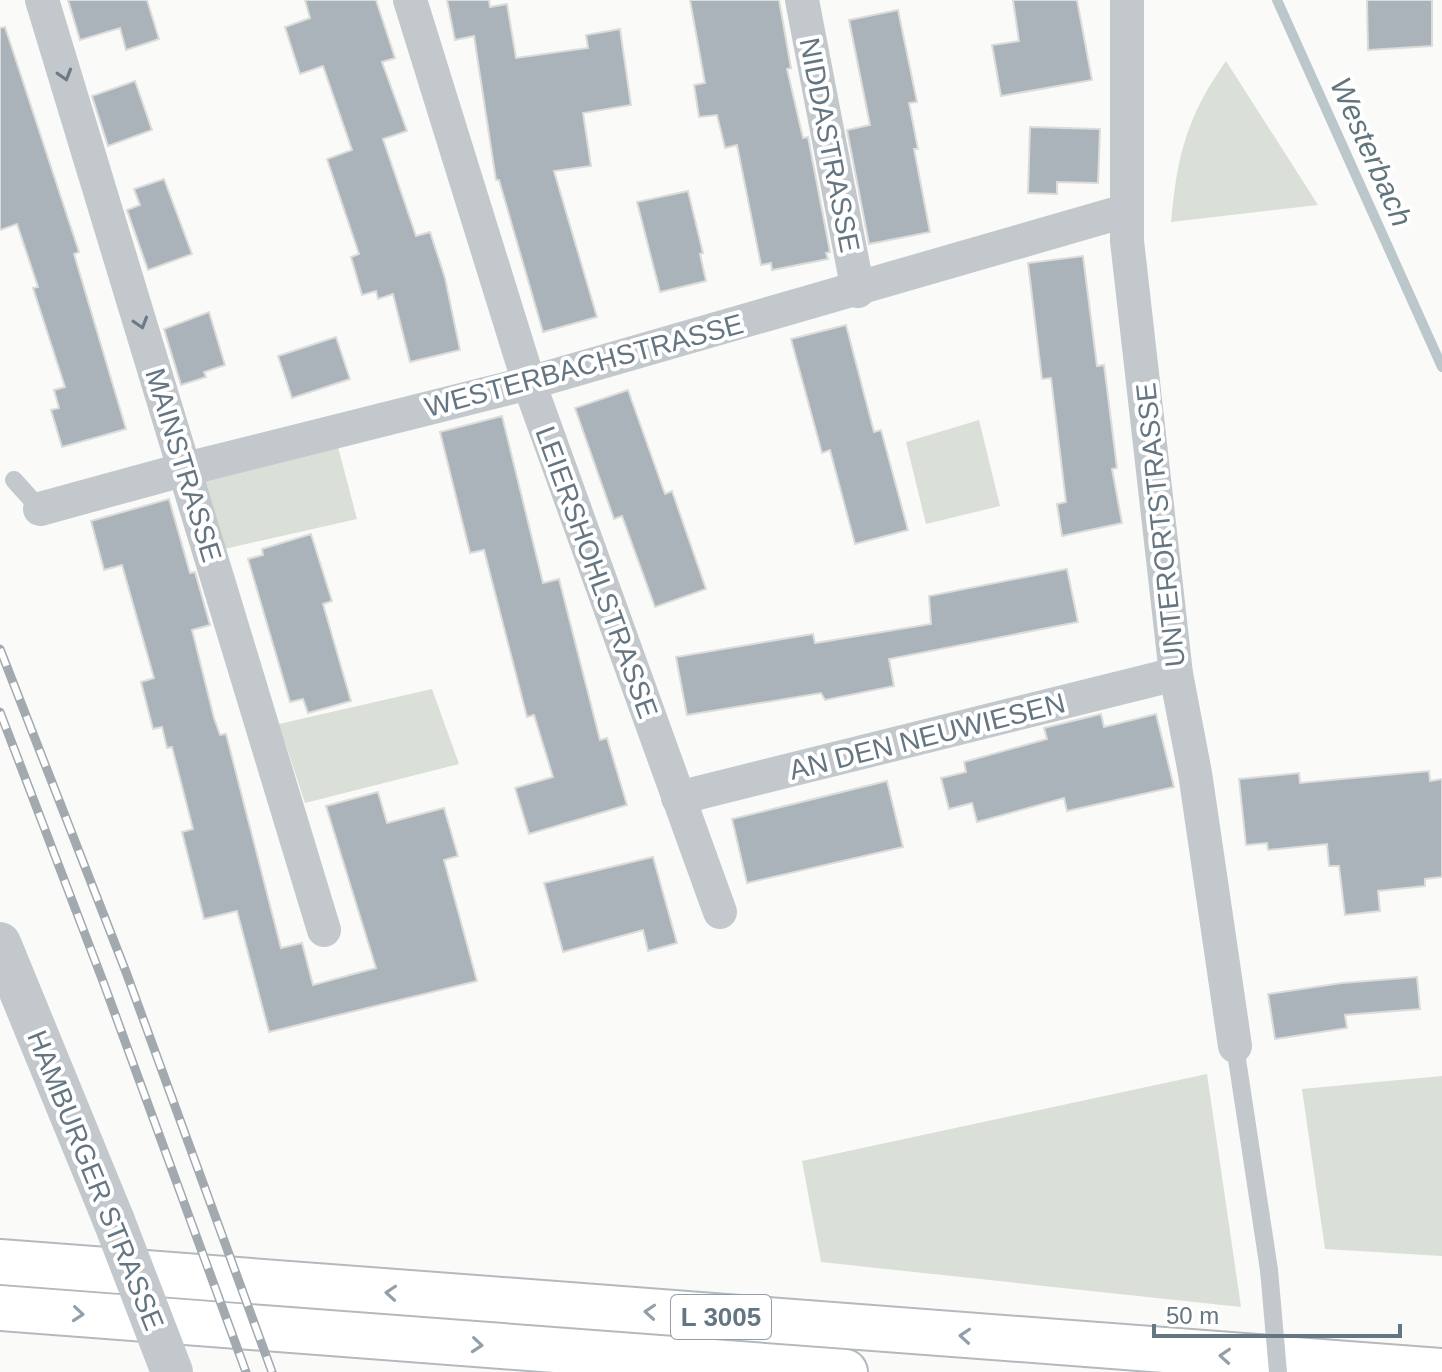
<svg xmlns="http://www.w3.org/2000/svg" width="1442" height="1372" viewBox="0 0 1442 1372" font-family="Arial,sans-serif">
<style>
.green{fill:#dadfd7}
.lines{fill:none;stroke-linecap:round;stroke-linejoin:round}
.stream{stroke:#bbc7cb;stroke-width:10}
.building{fill:#aab3b9;stroke:#dcdcda;stroke-width:2}
.trunk-casing{stroke:#b4b9bd;stroke-width:48}
.service{stroke:#c3c8cc;stroke-width:18}
.minor{stroke:#c3c8cc;stroke-width:34}
.tertiary{stroke:#c3c8cc;stroke-width:42}
.trunk{stroke:#fff;stroke-width:44}
.rail-casing{stroke:#a2aab0;stroke-width:9}
.rail{stroke:#fff;stroke-width:6;stroke-dasharray:18;stroke-linecap:butt}
.service-bridge{stroke:#c3c8cc;stroke-width:18}
.tertiary-bridge{stroke:#c3c8cc;stroke-width:42}
.oneway{stroke:#6a7a87}
.oneway2{stroke:#939fa8}
.labels{text-anchor:middle;stroke-width:8;stroke-linejoin:round;paint-order:stroke}
.shield{fill:#fff;stroke:#939fa8;stroke-width:2}
.shield-label{font-size:26px;font-weight:bold;fill:#657683}
.street-label{font-size:28px;fill:#657683;stroke:#fff}
.water-label{font-size:30px;font-style:italic;fill:#60757c;stroke:#fff}
</style>
<rect width="100%" height="100%" fill="#fafaf8"/>
<!-- green -->
<g class="green">
<path d="M1226,61L1318,205L1171,222C1177,155 1187,116 1226,61Z"/>
<path d="M979,420L1000,506L926,524L906,442Z"/>
<path d="M334,432L357,519L211,552L186,469Z"/>
<path d="M432,689L459,764L305,803L279,724Z"/>
<path d="M1207,1074L1241,1307L821,1262L802,1161Z"/>
<path d="M1442,1076V1256L1325,1249L1302,1089Z"/>
</g>
<g class="lines">
<!-- stream -->
<path class="stream" d="M1277,0L1442,367"/>
</g>
<!-- building -->
<g class="building">
<path d="M68,0H147L159,39L126,50L120,28L80,40Z"/>
<path d="M305,0H376L395,58L382,62L407,131L383,139L416,236L430,232L445,278L460,350L410,362L393,294L378,299L376,291L362,295L351,257L359,254L327,159L352,150L323,66L300,74L285,27L310,18Z"/>
<path d="M447,0H489L490,7L507,4L516,58L588,48L586,35L620,29L631,105L583,113L591,166L554,171L597,317L543,332L499,180H496L474,36L455,40Z"/>
<path d="M690,0H779L791,68L787,69L803,138L808,137L830,252L826,253L828,259L772,270L771,263L761,265L737,145L725,148L717,115L699,117L694,85L705,83Z"/>
<path d="M1013,0H1077L1092,80L1001,96L992,45L1019,41Z"/>
<path d="M1367,0H1432V46L1368,50Z"/>
<path d="M898,10L917,102L909,103L918,149H914L930,232L869,244L847,130L870,125L849,20Z"/>
<path d="M5,27L79,252L74,254L126,429L62,447L51,410L59,408L54,390L65,387L33,288L38,287L17,224L0,230V28Z"/>
<path d="M135,81L152,130L108,146L92,96Z"/>
<path d="M1030,127L1100,129L1098,183L1057,182V194L1028,193Z"/>
<path d="M164,179L192,254L148,270L127,210L140,205L134,189Z"/>
<path d="M688,191L703,253L700,254L706,281L660,292L637,202Z"/>
<path d="M1083,256L1097,366L1104,365L1117,468L1112,469L1122,523L1062,536L1057,504L1066,502L1051,378L1042,379L1028,263Z"/>
<path d="M209,312L225,365L204,372L206,377L181,385L164,329Z"/>
<path d="M846,325L874,432L881,430L908,530L855,544L830,450L822,453L791,339Z"/>
<path d="M336,337L350,379L292,398L278,356Z"/>
<path d="M628,390L665,494L672,491L706,589L655,607L622,516L614,519L575,408Z"/>
<path d="M502,416L543,583L559,579L600,740L607,738L627,805L529,834L515,788L553,777L534,715L527,717L484,550L470,553L440,432Z"/>
<path d="M169,499L190,573L195,572L210,625L192,630L214,718L220,735L226,734L281,948L302,943L313,985L376,968L326,806L378,792L387,823L444,808L458,856L444,860L477,981L269,1032L237,911L204,919L182,832L193,829L172,747L167,748L162,727L153,729L141,682L154,678L122,565L104,570L91,521Z"/>
<path d="M311,534L332,601L323,604L351,701L308,713L303,699L290,702L248,559L263,555L262,549Z"/>
<path d="M1067,569L1078,622L889,659L894,686L825,700L821,693L687,715L676,657L813,634L815,643L931,624L929,596Z"/>
<path d="M1101,714L1104,727L1156,714L1174,787L1067,811L1064,798L977,822L972,803L949,809L941,778L966,772L964,762L1047,739L1044,728Z"/>
<path d="M1429,771L1430,781L1442,779V877L1425,879V886L1378,891L1380,911L1345,915L1339,866H1329L1327,844L1268,850L1267,843L1246,845L1239,779L1299,773L1300,783Z"/>
<path d="M887,781L903,847L747,883L732,819Z"/>
<path d="M653,857L677,943L648,951L643,930L563,952L544,883Z"/>
<path d="M1417,977L1420,1009L1345,1015L1347,1028L1275,1039L1268,994L1342,983Z"/>
</g>
<g class="lines">
<defs>
<g id="trunk">
<path d="M0,1262L1442,1371"/>
<path d="M0,1308L845,1372"/>
</g>
</defs>
<!-- trunk casing -->
<use href="#trunk" class="trunk-casing"/>
<!-- service -->
<g class="service">
<path d="M14,480L40,509"/>
<path d="M1235,1046L1269,1270"/>
</g>
<!-- minor -->
<g class="minor">
<path d="M42,0L324,930"/>
<path d="M410,0L529,383L720,912"/>
<path d="M802,0L858,291"/>
<path d="M1127,0V241L1176,674L1195,773L1235,1046"/>
<path d="M40,509L186,469L529,383L1125,211"/>
<path d="M678,798L1176,674"/>
</g>
<!-- tertiary -->
<path class="tertiary" d="M0,943L114,1221"/>
<!-- trunk -->
<use href="#trunk" class="trunk"/>
<defs>
<g id="rail">
<path d="M0,649L126,972L272,1372"/>
<path d="M0,712L104,984L246,1372"/>
</g>
</defs>
<!-- rail casing -->
<use href="#rail" class="rail-casing"/>
<!-- rail -->
<use href="#rail" class="rail"/>
<!-- service-bridge -->
<path class="service-bridge" d="M1269,1270L1278,1372"/>
<!-- tertiary-bridge -->
<path class="tertiary-bridge" d="M114,1221L172,1372"/>
</g>
<!-- one-way arrows -->
<defs><path id="oneway-chevron" d="M-2-3.5L2.5 0L-2 3.5" fill="none" stroke-width="1.6" stroke-linecap="round" stroke-linejoin="round" transform="scale(2)"/></defs>
<g class="oneway">
<use href="#oneway-chevron" transform="translate(65 75) rotate(73)"/>
<use href="#oneway-chevron" transform="translate(141 323) rotate(73)"/>
</g>
<g class="oneway2">
<use href="#oneway-chevron" transform="translate(391 1293) rotate(-176)"/>
<use href="#oneway-chevron" transform="translate(650 1312) rotate(-176)"/>
<use href="#oneway-chevron" transform="translate(78 1314) rotate(5)"/>
<use href="#oneway-chevron" transform="translate(965 1336) rotate(-176)"/>
<use href="#oneway-chevron" transform="translate(477 1345) rotate(5)"/>
<use href="#oneway-chevron" transform="translate(1225 1356) rotate(-176)"/>
</g>
<g class="labels">
<!-- shield labels -->
<rect class="shield" x="671" y="1295" width="100" height="44" rx="6"/>
<g class="shield-label">
<text x="721" y="1326">L 3005</text>
</g>
<!-- street labels -->
<g class="street-label">
<text transform="translate(830 145) rotate(79)" y="10">NIDDASTRASSE</text>
<text transform="translate(584 365) rotate(-15)" y="10">WESTERBACHSTRASSE</text>
<text transform="translate(184 465) rotate(73)" y="10">MAINSTRASSE</text>
<text transform="translate(1160 525) rotate(-96)" y="10">UNTERORTSTRASSE</text>
<text transform="translate(597 572) rotate(70)" y="10">LEIERSHOHLSTRASSE</text>
<text transform="translate(927 736) rotate(-14)" y="10">AN DEN NEUWIESEN</text>
<text transform="translate(96 1180) rotate(68)" y="10">HAMBURGER STRASSE</text>
</g>
<!-- water labels -->
<g class="water-label">
<text transform="translate(1371 152) rotate(66)" y="10">Westerbach</text>
</g>
</g>
<!-- scale -->
<path d="M1154 1324v12h246v-12" fill="none" stroke="#657683" stroke-width="4"/>
<text x="1166" y="1324" font-size="24" fill="#657683" stroke="#ffffff" stroke-width="6" paint-order="stroke">50 m</text>
</svg>
